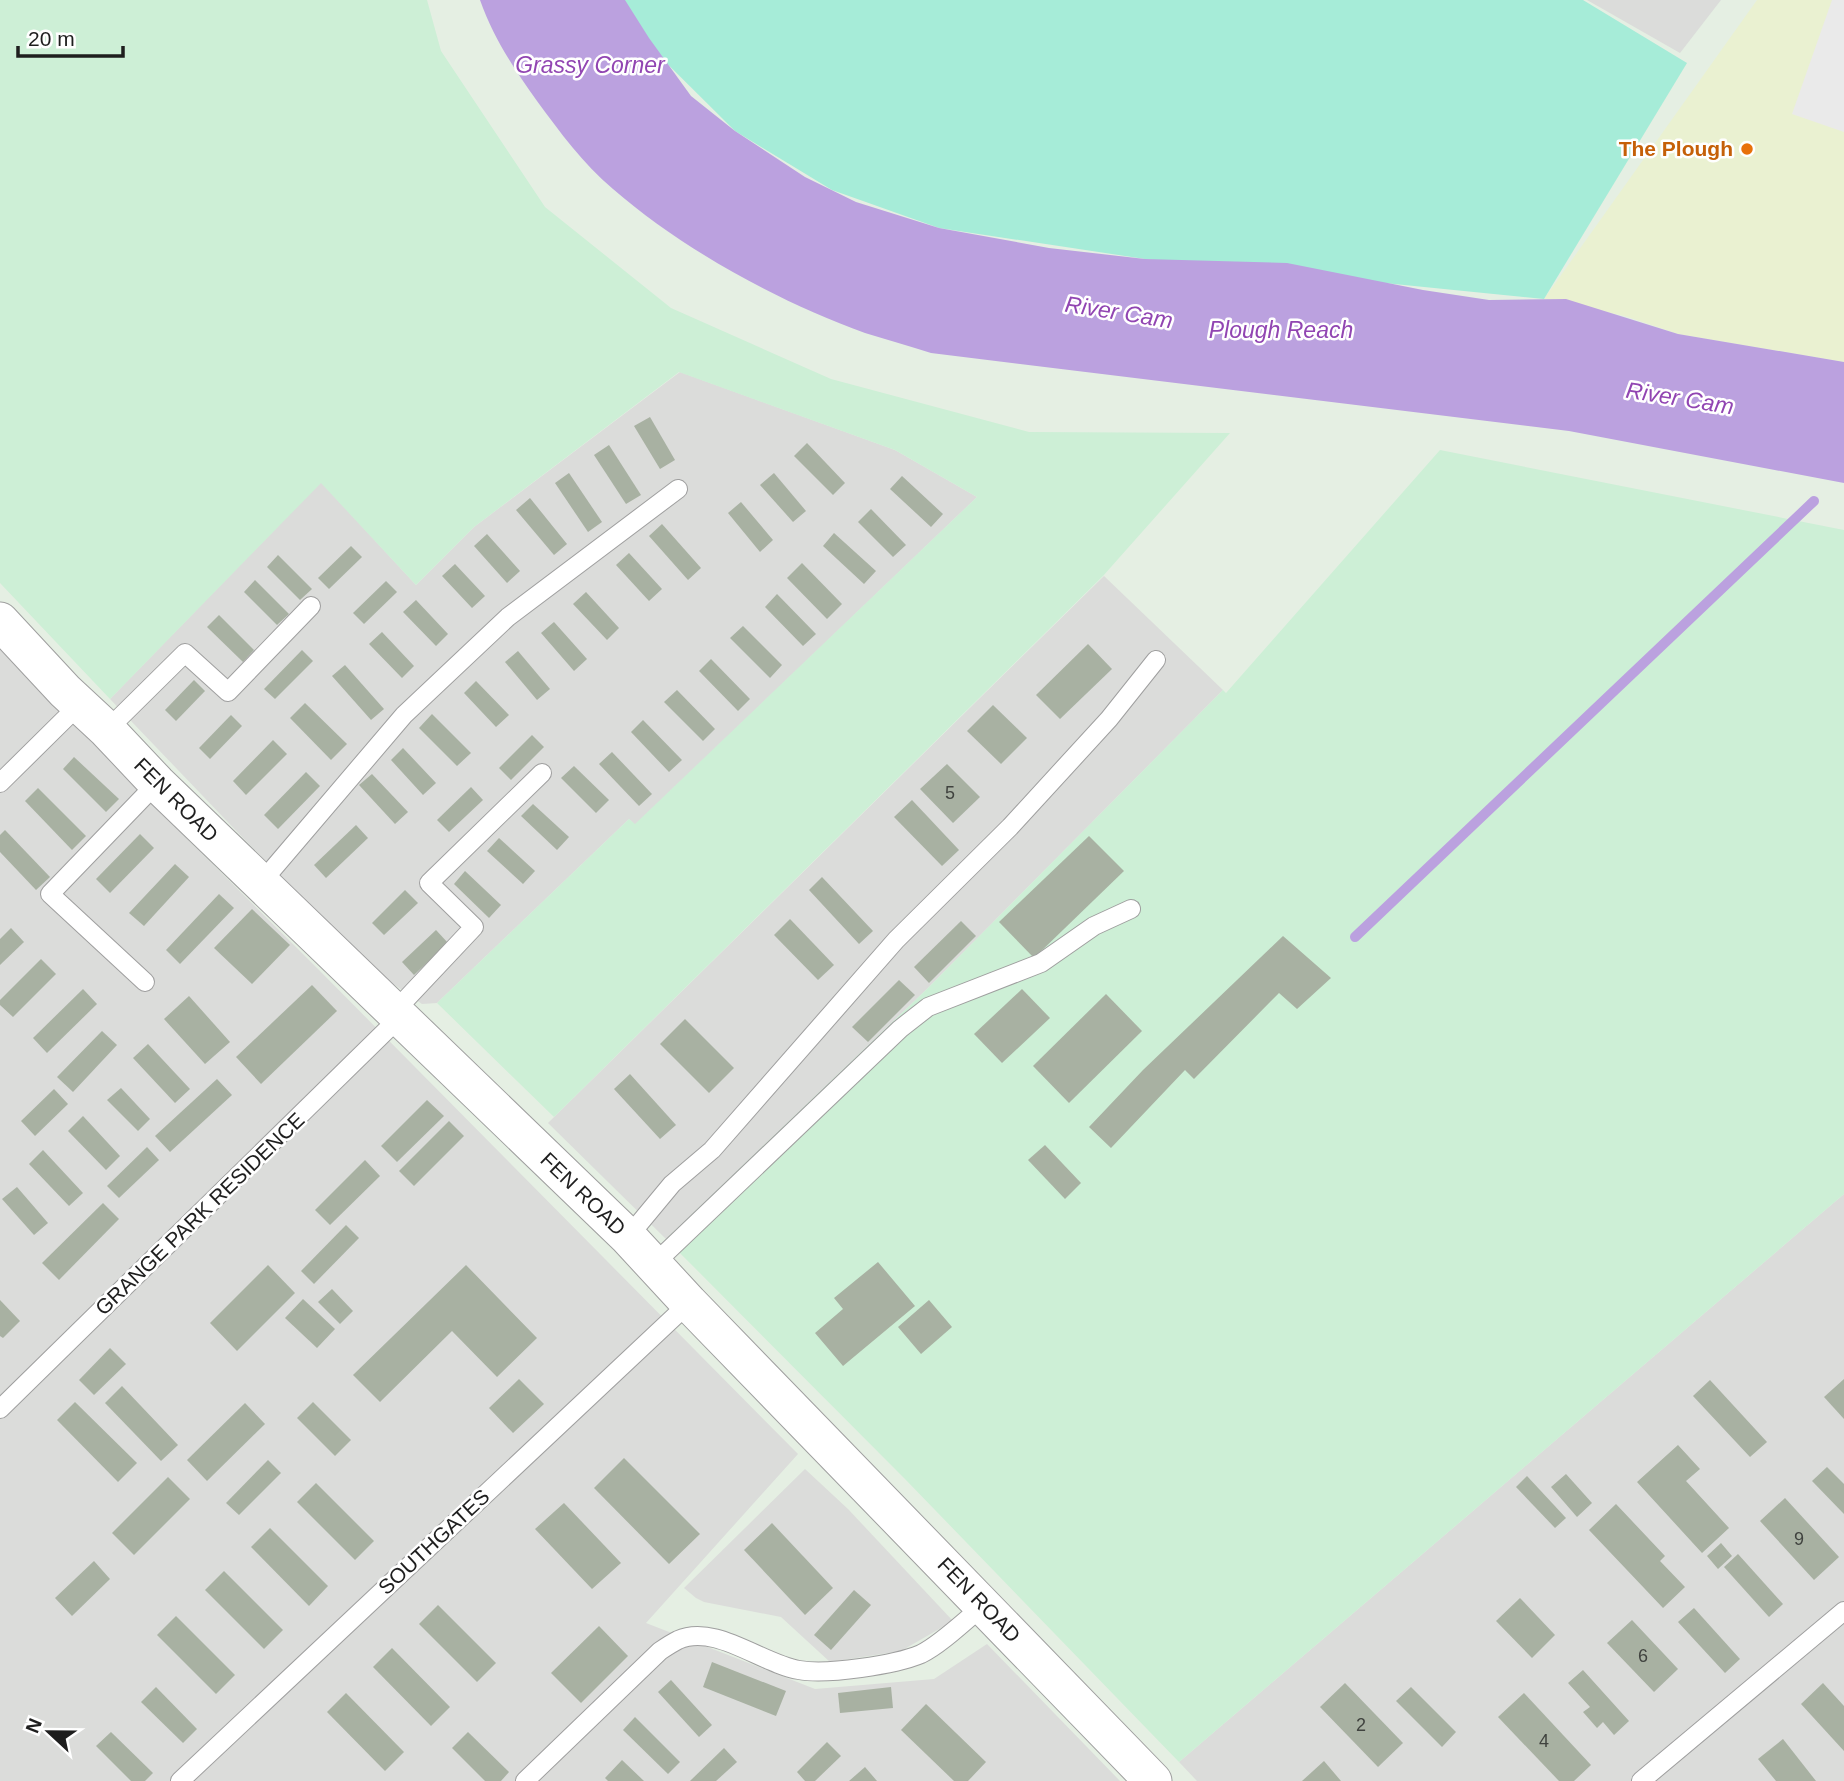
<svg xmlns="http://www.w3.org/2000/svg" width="1844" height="1781" viewBox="0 0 1844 1781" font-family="Arial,sans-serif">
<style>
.residential{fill:#dbdcda}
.commercial{fill:#eaf1d1}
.farmland{fill:#cdefd6}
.grass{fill:#a6ecd8}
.parking{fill:#eaeaea}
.water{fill:#bba1df}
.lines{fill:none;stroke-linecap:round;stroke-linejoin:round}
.stream{stroke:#bba1df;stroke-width:10}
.building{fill:#a8b1a2}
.lane-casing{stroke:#9f9f9f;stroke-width:20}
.street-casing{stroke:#9f9f9f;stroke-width:39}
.lane{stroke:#fff;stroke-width:18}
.street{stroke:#fff;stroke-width:37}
.food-dot{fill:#e8710a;stroke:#fff;stroke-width:2.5}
.labels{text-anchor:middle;stroke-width:5;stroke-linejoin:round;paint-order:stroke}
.number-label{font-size:18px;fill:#40433f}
.food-label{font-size:21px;font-weight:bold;fill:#c56008;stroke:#fff;text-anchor:end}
.street-label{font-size:21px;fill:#1e1e1e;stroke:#fff}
.water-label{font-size:23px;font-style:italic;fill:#9145b2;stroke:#fff}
</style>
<rect width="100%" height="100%" fill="#e5efe3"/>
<!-- residential -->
<g class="residential">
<path d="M1587,0H1721L1680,53Z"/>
<path d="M680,372L895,450L977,497L635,825L629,819L437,1003L422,1004L375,971L245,840L110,699L321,482L416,585L474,527Z"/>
<path d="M1104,576L1223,690L928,988L666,1239L548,1123Z"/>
<path d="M0,646L145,797L317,968L798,1454L646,1623L815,1689L934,1679L987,1644L1120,1781H0Z"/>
<path d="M1844,1194V1781H1197L1179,1762Z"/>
<path d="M805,1469L848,1509L953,1621L901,1651L830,1662L781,1617L704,1602L696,1598L684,1588Z"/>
</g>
<!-- commercial -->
<path class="commercial" d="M1757,0H1844V362L1678,334L1625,316L1544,299Z"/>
<!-- farmland -->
<g class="farmland">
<path d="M0,0H427L441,51L545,207L671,308L831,379L1029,432L1230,433L1103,576L554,1117L437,1003L629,819L635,824L977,497L895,450L679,372L474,527L416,585L321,483L110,699L0,583Z"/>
<path d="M1440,450L1844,530V1194L1179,1762L905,1479L666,1239L928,988L1223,690L1226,693Z"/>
</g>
<!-- grass -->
<path class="grass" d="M603,0H1583L1687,63L1544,299L1145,259L939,228L832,190L735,131Z"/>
<!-- parking -->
<path class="parking" d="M1832,0H1844V132L1792,114Z"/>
<!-- water -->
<path class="water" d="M480,0H625L649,38L691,96L735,131L805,177L856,202L939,228L1049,248L1145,259L1287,263L1423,290L1489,300L1566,299L1678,334L1844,362V483L1569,431L931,353C910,346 887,340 865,333C779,302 682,249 613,189C583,164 560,132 537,101C514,69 493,37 480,0Z"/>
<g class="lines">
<!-- stream -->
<path class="stream" d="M1355,937L1814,501"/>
</g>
<!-- building -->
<g class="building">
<path d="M650,417L675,460L660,469L634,426Z"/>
<path d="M807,443L845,483L833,495L794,456Z"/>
<path d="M609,445L641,495L626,504L594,455Z"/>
<path d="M569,473L602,522L588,532L555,483Z"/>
<path d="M774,473L806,511L793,522L760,485Z"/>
<path d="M902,476L943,514L931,527L890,489Z"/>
<path d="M530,498L567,544L554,555L516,510Z"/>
<path d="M741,502L773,540L760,552L728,513Z"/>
<path d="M871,509L906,545L893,557L858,522Z"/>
<path d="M662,524L701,568L688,580L649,536Z"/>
<path d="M834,533L876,571L864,584L823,546Z"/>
<path d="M487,534L520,571L507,583L474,546Z"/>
<path d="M351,546L362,557L329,589L318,578Z"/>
<path d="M629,553L662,589L649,601L616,565Z"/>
<path d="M278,555L312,589L300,600L267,567Z"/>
<path d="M802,563L842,604L827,619L787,578Z"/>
<path d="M455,564L485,596L472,608L442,576Z"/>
<path d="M255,580L289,614L277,625L244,592Z"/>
<path d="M386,581L397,592L364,624L353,613Z"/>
<path d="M586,592L619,628L607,640L573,604Z"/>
<path d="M777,594L816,634L803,646L765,607Z"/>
<path d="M416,600L448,634L436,646L403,612Z"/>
<path d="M219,615L254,650L243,662L207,627Z"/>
<path d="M554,622L587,659L574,671L541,633Z"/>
<path d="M743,626L782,665L770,678L730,638Z"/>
<path d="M382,632L414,666L402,678L369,644Z"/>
<path d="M1088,644L1112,669L1060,719L1036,695Z"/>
<path d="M302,650L313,661L275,699L264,689Z"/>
<path d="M518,651L550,689L537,700L505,662Z"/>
<path d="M711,659L750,699L738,711L699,671Z"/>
<path d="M345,665L384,709L371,720L332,676Z"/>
<path d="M194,680L205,691L176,721L165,710Z"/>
<path d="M476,681L509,715L496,727L464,693Z"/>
<path d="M677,690L715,729L703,741L664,702Z"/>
<path d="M305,703L347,744L331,760L290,718Z"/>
<path d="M993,705L1027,738L1001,764L967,731Z"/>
<path d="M432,714L471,753L457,766L419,728Z"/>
<path d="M231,715L242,726L210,759L199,748Z"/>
<path d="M643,720L682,760L669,772L631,732Z"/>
<path d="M532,735L544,747L511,780L499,768Z"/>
<path d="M273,740L287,754L246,795L233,781Z"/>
<path d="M403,748L436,783L423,795L391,760Z"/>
<path d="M612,752L652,794L639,806L599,764Z"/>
<path d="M74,757L119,799L106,812L63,769Z"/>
<path d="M947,764L980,797L953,823L920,789Z"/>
<path d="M574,766L609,800L596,813L561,778Z"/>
<path d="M306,772L320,786L278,829L264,815Z"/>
<path d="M372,774L408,812L395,824L359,785Z"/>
<path d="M471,787L483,800L449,832L437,820Z"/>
<path d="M38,788L86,836L72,850L25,801Z"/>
<path d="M912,800L959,850L942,866L894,817Z"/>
<path d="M533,804L569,837L557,850L521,816Z"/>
<path d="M356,825L368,838L326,878L314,865Z"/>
<path d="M5,830L50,877L36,890L0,852V835Z"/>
<path d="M140,834L154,848L110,893L96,879Z"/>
<path d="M1089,836L1124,871L1034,958L999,922Z"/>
<path d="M499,838L535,871L523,884L487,851Z"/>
<path d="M175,864L189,877L144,926L129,913Z"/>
<path d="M465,871L501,905L489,918L454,884Z"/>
<path d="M822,877L873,931L859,944L809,890Z"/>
<path d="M405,890L418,903L384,935L372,923Z"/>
<path d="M219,894L234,908L180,964L166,950Z"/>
<path d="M252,909L290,945L252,984L214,948Z"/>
<path d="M790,919L834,965L818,980L774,935Z"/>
<path d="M961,921L976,936L929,983L914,967Z"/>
<path d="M11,928L24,942L0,965V939Z"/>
<path d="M436,930L448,943L414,975L402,962Z"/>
<path d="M1283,936L1331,978L1297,1009L1279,993L1194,1079L1185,1070L1111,1148L1089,1127L1143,1070Z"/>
<path d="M41,959L56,974L13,1017L0,1005V1000Z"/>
<path d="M899,980L915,995L868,1042L852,1027Z"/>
<path d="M312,985L337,1011L261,1084L236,1057Z"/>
<path d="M83,989L97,1004L47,1053L33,1038Z"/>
<path d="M1022,989L1050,1018L1002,1063L974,1034Z"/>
<path d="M1106,994L1142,1031L1069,1103L1033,1066Z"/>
<path d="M189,996L230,1042L205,1064L164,1019Z"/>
<path d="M685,1019L734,1068L709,1093L660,1044Z"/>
<path d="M102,1031L117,1045L73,1092L57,1077Z"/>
<path d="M148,1044L190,1089L175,1103L133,1058Z"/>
<path d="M630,1074L676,1125L660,1139L614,1089Z"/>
<path d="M217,1079L232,1095L170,1152L155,1136Z"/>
<path d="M121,1088L150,1119L138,1131L107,1100Z"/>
<path d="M54,1089L68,1104L35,1136L21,1121Z"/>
<path d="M427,1100L444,1116L397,1162L381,1146Z"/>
<path d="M83,1116L120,1156L106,1170L68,1131Z"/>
<path d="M449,1121L464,1136L414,1186L399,1171Z"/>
<path d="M1045,1145L1081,1183L1065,1199L1028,1160Z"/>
<path d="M147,1147L159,1160L119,1198L107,1186Z"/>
<path d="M43,1150L83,1193L69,1206L29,1164Z"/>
<path d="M365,1160L380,1176L330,1225L315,1210Z"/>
<path d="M17,1187L48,1223L34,1235L2,1199Z"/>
<path d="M103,1203L119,1219L59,1280L42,1263Z"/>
<path d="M346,1225L359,1238L314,1284L301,1271Z"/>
<path d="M878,1262L915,1306L843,1366L815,1333L843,1309L834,1298Z"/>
<path d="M268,1265L295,1293L237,1351L210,1323Z"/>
<path d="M466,1265L537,1338L497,1377L452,1331L380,1402L353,1375Z"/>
<path d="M332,1289L353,1311L340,1324L318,1302Z"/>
<path d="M303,1299L335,1329L317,1348L285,1318Z"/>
<path d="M0,1300L20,1321L3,1338L0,1336Z"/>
<path d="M929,1300L952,1327L921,1354L898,1327Z"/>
<path d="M110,1348L126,1364L94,1395L79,1380Z"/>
<path d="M519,1379L544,1404L513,1433L489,1408Z"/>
<path d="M1844,1379V1419L1824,1397Z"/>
<path d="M1710,1380L1767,1442L1750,1457L1693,1396Z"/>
<path d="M122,1386L178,1445L161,1461L105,1403Z"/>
<path d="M75,1402L137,1463L118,1482L57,1420Z"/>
<path d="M313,1402L351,1440L335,1456L297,1418Z"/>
<path d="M245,1403L265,1424L207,1481L187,1460Z"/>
<path d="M1678,1445L1700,1469L1686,1481L1729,1528L1702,1553L1637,1482Z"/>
<path d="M624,1458L700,1534L669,1564L594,1488Z"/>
<path d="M268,1460L281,1473L239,1515L226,1503Z"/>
<path d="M1827,1467L1844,1484V1514L1812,1481Z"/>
<path d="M1566,1474L1592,1503L1577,1517L1551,1487Z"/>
<path d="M1527,1476L1566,1518L1555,1528L1516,1487Z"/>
<path d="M168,1477L190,1499L134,1555L112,1533Z"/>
<path d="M316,1483L374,1541L355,1560L297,1502Z"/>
<path d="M1785,1498L1839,1557L1814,1580L1760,1521Z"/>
<path d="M564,1503L621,1563L592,1589L535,1529Z"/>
<path d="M1616,1504L1665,1556L1660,1561L1685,1587L1663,1608L1589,1530Z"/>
<path d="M772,1523L833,1588L805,1615L744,1550Z"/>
<path d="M270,1528L328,1586L309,1606L251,1547Z"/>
<path d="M1721,1543L1732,1556L1718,1569L1707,1556Z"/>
<path d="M1738,1554L1783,1604L1769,1617L1724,1567Z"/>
<path d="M94,1561L110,1579L72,1616L55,1598Z"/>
<path d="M224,1571L283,1630L264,1649L205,1590Z"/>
<path d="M854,1590L871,1605L831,1650L814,1635Z"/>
<path d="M1520,1598L1555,1635L1532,1658L1496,1621Z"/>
<path d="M438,1605L496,1663L477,1682L419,1624Z"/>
<path d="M1694,1608L1740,1659L1725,1673L1678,1622Z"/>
<path d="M176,1616L235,1675L216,1694L157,1635Z"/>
<path d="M1632,1620L1678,1669L1654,1692L1607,1643Z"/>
<path d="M599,1626L628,1656L581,1703L551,1673Z"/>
<path d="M392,1648L450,1707L431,1726L373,1667Z"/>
<path d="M712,1662L786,1691L776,1716L703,1687Z"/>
<path d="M1583,1670L1629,1721L1614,1735L1603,1722L1597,1728L1583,1712L1590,1707L1568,1683Z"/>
<path d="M671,1680L712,1725L699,1737L658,1692Z"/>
<path d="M1345,1683L1403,1743L1378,1767L1320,1707Z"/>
<path d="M1823,1683L1844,1706V1751L1801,1704Z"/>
<path d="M156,1687L197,1729L183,1743L141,1702Z"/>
<path d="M891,1687L893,1708L840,1713L838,1693Z"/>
<path d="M1411,1687L1456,1732L1442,1747L1396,1701Z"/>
<path d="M346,1693L404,1752L385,1771L327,1712Z"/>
<path d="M1524,1693L1591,1765L1574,1781H1559L1498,1717Z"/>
<path d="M926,1704L986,1762L968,1781H954L901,1730Z"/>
<path d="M635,1717L680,1762L668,1774L623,1730Z"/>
<path d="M111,1732L153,1773L145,1781H131L96,1746Z"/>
<path d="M468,1732L509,1772L501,1781H485L452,1748Z"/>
<path d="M1783,1739L1816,1781H1776L1758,1759Z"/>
<path d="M827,1742L841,1756L815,1781H805L797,1772Z"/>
<path d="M724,1748L737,1762L716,1781H690Z"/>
<path d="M622,1760L644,1781H608L605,1778Z"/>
<path d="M1324,1761L1341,1781H1302Z"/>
<path d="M865,1767L877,1781H849Z"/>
</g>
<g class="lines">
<defs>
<g id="lane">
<path d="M107,730L185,653L228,692L311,606"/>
<path d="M0,783L80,704"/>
<path d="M260,884L404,715L508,617L678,489"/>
<path d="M145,982L50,894L157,783"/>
<path d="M393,1013L474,927L429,883L542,773"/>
<path d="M628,1237L672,1184L712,1150L896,940L1010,827L1109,719L1156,660"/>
<path d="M653,1265L900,1029L928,1007L1041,963L1094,926L1131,909"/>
<path d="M0,1409L399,1018"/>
<path d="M180,1781L689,1303"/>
<path d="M525,1781L660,1651C666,1647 672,1643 678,1640C715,1623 762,1664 799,1670C827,1675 895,1665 921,1654C940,1645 967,1619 984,1605"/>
<path d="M1641,1781L1844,1611"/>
</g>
<path id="street" d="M0,621L65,691L107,730L157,783L628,1237L689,1303L1153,1781"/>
</defs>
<!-- lane casing -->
<use href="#lane" class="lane-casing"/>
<!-- street casing -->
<use href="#street" class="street-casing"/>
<!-- lane -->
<use href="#lane" class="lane"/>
<!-- street -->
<use href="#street" class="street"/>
</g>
<!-- markers -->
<circle class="food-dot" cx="1747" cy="149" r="7"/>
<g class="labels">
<!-- number labels -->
<g class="number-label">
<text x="950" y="799">5</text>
<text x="1799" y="1545">9</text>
<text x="1643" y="1662">6</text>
<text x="1361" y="1731">2</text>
<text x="1544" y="1747">4</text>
</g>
<!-- food labels -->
<g class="food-label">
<text x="1733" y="156">The Plough</text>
</g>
<!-- street labels -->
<g class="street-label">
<text transform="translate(176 800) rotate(45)" y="7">FEN ROAD</text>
<text transform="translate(583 1194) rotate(44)" y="7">FEN ROAD</text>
<text transform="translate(200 1214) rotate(-44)" y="7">GRANGE PARK RESIDENCE</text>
<text transform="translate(434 1542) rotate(-43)" y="7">SOUTHGATES</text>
<text transform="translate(979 1600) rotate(46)" y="7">FEN ROAD</text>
</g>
<!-- water labels -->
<g class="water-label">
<text x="590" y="73">Grassy Corner</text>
<text transform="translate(1119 312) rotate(9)" y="8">River Cam</text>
<text x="1281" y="338">Plough Reach</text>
<text transform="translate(1680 398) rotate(9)" y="8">River Cam</text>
</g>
</g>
<!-- north arrow -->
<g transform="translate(49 1732) rotate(292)" stroke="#ffffff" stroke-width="5" paint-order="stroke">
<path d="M0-5L12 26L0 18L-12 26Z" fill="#1e1e1e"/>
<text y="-10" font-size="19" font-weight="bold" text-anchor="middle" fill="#1e1e1e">N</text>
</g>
<!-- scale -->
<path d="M18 46v10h105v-10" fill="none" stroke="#1e1e1e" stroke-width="3.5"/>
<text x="28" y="46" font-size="21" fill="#1e1e1e" stroke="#ffffff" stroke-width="5" paint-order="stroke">20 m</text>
</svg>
